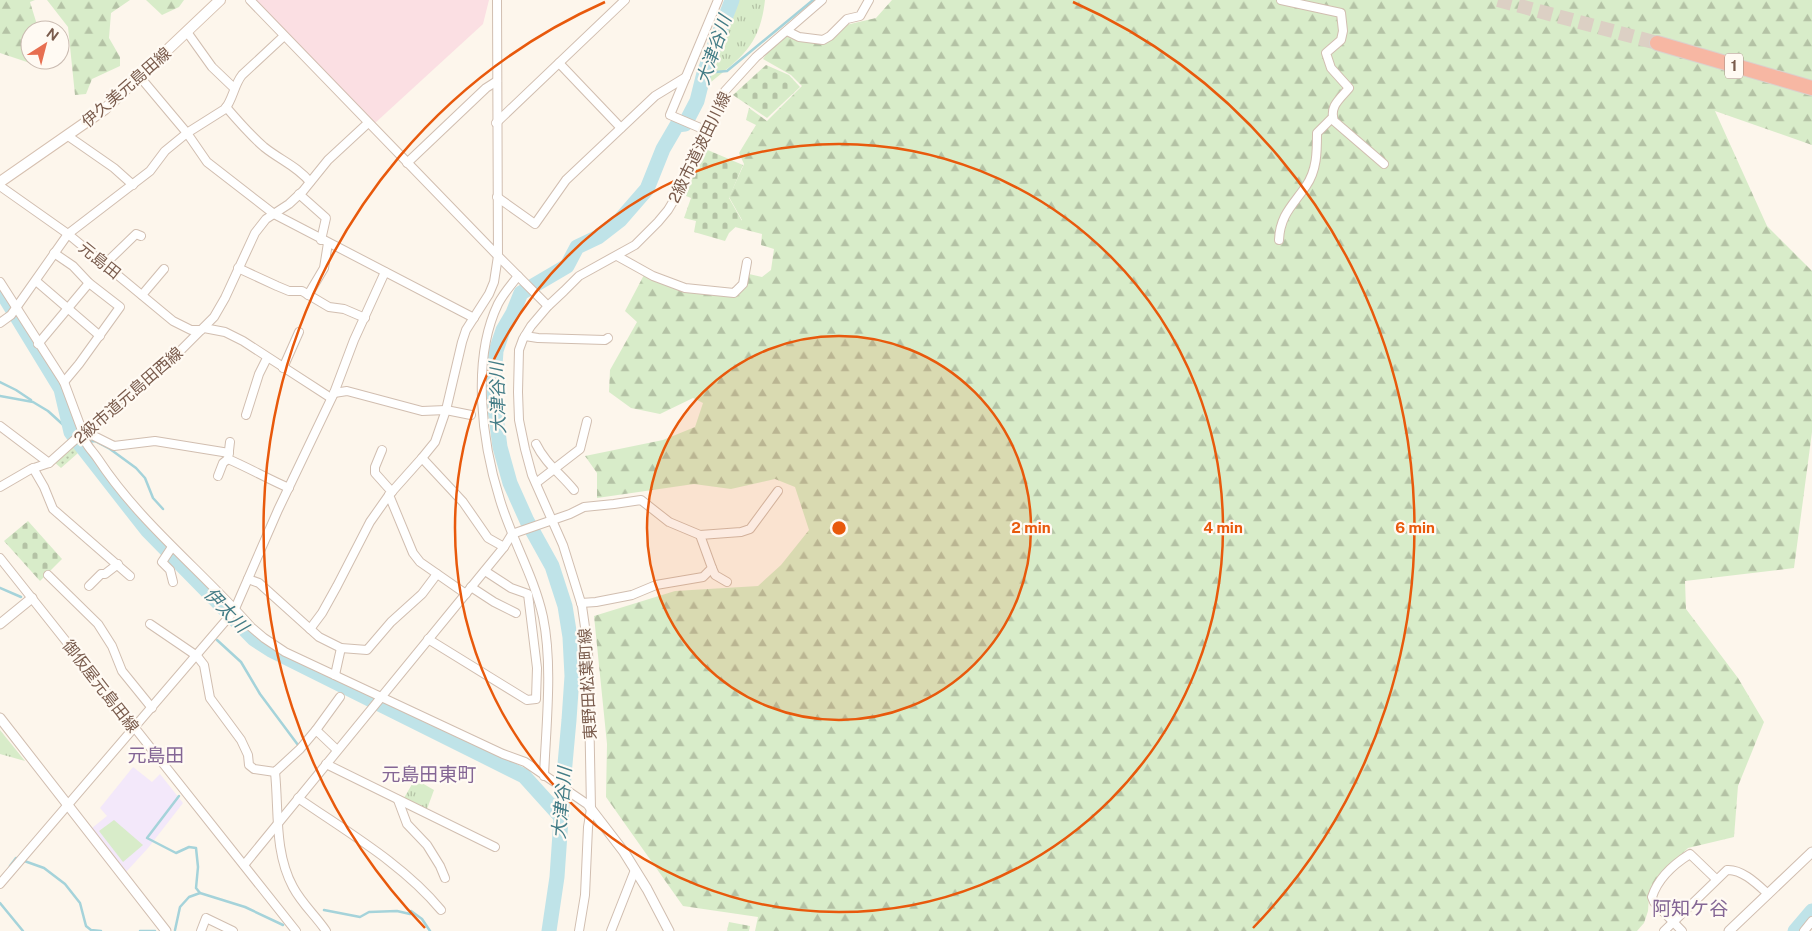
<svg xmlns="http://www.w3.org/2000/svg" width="1812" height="931" viewBox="0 0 1812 931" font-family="'Public Sans','Noto Sans JP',sans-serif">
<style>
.education{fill:#f3e8fa}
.medical{fill:#fbdfe3}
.grass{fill:url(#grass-dots)}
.forest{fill:url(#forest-firs)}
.cemetery{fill:url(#cemetery-stones)}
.park{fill:url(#park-tufts)}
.garden{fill:#d8ecc9}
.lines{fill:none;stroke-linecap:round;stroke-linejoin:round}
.stream{stroke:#a5d3da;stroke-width:2.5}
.river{stroke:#bfe3e8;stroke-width:15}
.motorway-tunnel{stroke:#dcd0c4;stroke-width:14;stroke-dasharray:14 7;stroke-linecap:butt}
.minor-casing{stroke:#d1beb0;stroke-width:10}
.tertiary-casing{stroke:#d1beb0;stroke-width:11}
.secondary-casing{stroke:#d6c0b0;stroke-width:12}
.motorway-casing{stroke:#dad1cd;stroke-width:16}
.minor{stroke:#fff;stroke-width:8}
.tertiary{stroke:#fff;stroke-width:9}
.secondary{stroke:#fff;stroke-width:10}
.motorway{stroke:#f7b7a3;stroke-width:14}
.ring{fill:none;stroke:#e8590c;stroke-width:2.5}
.labels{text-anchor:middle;stroke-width:4.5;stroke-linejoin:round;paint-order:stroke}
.shield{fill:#fffaf3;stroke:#a28b7f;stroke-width:1}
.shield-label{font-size:15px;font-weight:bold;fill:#7a5c4d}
.street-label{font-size:16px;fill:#7a5c4d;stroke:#fffaf3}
.water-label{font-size:18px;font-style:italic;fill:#437c86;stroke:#fffaf3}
.quarter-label{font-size:19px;fill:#846695;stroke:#fffaf3}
.centre{fill:#e8590c;stroke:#fffaf3;stroke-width:2.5}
.ring-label{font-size:15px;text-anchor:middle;font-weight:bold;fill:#e8590c;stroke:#fffaf3;stroke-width:4.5;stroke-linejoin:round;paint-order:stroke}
</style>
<defs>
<pattern id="grass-dots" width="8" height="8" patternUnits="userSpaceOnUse" patternTransform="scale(1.25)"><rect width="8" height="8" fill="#d8ecc9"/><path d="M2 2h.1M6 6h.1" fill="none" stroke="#b4c2a5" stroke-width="1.8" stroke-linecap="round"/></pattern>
<pattern id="forest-firs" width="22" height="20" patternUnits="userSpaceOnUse" patternTransform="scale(1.25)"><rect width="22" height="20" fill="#d8ecc9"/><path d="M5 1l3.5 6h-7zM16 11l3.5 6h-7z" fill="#b4c2a5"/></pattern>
<pattern id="cemetery-stones" width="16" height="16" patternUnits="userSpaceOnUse" patternTransform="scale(1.25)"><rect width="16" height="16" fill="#d8ecc9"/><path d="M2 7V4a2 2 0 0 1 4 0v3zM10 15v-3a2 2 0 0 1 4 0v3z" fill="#b4c2a5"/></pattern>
<pattern id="park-tufts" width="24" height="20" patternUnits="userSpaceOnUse" patternTransform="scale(1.25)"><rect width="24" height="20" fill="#d8ecc9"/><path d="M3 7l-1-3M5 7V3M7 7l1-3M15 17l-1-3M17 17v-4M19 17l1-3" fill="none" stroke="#b4c2a5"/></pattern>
</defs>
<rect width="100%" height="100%" fill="#fdf6ec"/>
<!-- education -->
<path class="education" d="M133,767L152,782L160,774L183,803L148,848L126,872L92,828L107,816L100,808Z"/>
<!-- medical -->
<path class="medical" d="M254,0H489L483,24L375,123Z"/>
<!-- grass -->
<path class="grass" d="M73,444L78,453L61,468L53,461Z"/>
<!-- forest -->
<g class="forest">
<path d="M0,0H35L30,2L38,28V30H30V63L0,53Z"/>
<path d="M47,0H130L111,13L109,38L120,57V66L92,79L86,94L75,95L68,27Z"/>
<path d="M146,0H184L179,7L162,15Z"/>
<path d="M892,0H1812V145L1715,111L1767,226L1812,271V432L1794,568L1685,581L1686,609L1738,678L1764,722L1738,786L1734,837L1688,848L1671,865L1649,896L1648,911L1644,923L1637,931H755L758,917L683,906L606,797L607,744L594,616L675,591L758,586L781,565L809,530L795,487L775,479L731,489L694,484L597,498V473L585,456L663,440L695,427L703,403L693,398L660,414L631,408L609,392L610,370L637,322L625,311L645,273L663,282L735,295L745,285L749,274L762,277L771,270L774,249L761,245L762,234L735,227L742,220L729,197L744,164L739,153L756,125L746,120L749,108L767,121L802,86L791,75L763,59L770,49L787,32L819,43L846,25L876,18Z"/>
</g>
<!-- cemetery -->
<g class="cemetery">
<path d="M766,65L789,75L800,87L767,118L733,95Z"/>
<path d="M703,148L743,165L729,198L742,221L729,233L725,241L694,232L696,221L684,218L691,198L686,196Z"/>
<path d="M28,521L62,559L40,581L4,541Z"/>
<path d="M729,922L750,926L749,931H727Z"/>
</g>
<!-- park -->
<g class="park">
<path d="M738,0H765C760,45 743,56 710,83L706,80L734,15Z"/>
<path d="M0,730L25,761L0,754Z"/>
<path d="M415,779L434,790L427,809L404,798Z"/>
</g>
<!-- garden -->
<path class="garden" d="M114,820L143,845L123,862L99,831Z"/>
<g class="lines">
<!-- stream -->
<g class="stream">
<path d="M704,73L727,71L813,0"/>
<path d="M0,382L16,390L31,400"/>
<path d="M0,396L33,402L48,411L71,432"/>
<path d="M79,443L95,441L110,449L136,468L145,478L153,498L163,509"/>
<path d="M0,588L21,597"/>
<path d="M217,640L241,662L260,694L298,745"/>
<path d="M179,796L147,838L176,853L189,847L196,848L198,867L196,888L200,893"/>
<path d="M10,866L16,858L44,868L65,884L80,903L86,926L91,930L101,931"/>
<path d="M0,903L23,931"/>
<path d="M324,910L360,917L369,912L397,911L410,914L411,911L422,919L430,931"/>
<path d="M175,930L180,907L189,897L200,893L245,907L283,925"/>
<path d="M140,931H155"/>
</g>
<!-- river -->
<g class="river">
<path d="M0,289L61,389L71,432L79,443L147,530L254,639L271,650L524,776L561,817"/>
<path d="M549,931L557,877L564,775L569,720L572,676L570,637L565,606L552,566L527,521L510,483L500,447L495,409L494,380L496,351L503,330L513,313L521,293L567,266L577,247L598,237L620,220L647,189L663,149L677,125L685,124L697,101L704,73L732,0"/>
<path d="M1795,931L1812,911"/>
</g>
<!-- motorway-tunnel -->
<path class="motorway-tunnel" d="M1498,0L1657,43"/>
<defs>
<g id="minor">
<path d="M250,0L498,256L548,306"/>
<path d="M1281,0L1341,13L1343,31L1341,40L1326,53L1331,68L1349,88C1340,99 1329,106 1334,121L1384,164"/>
<path d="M787,31L799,37L823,40L830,36L847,19L860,16L869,0"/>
<path d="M187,32L212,67L234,88"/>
<path d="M559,63L621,128"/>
<path d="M140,77L187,133L207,162L274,214L474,318"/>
<path d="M226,107C238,121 250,135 264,147C280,160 297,166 310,182"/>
<path d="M496,123L625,0"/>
<path d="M705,130L670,115L718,0"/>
<path d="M68,136L114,168L133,185"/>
<path d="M407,163L486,88L497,81"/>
<path d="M0,186L68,234L173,321L191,330H201"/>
<path d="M299,194L326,218L321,240"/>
<path d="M497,197L535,224L566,180L655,96L686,77"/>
<path d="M1279,240C1280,215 1293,205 1306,186C1317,170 1317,152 1317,133L1333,117"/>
<path d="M54,253L73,266L89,283L120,307L79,364L64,382"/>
<path d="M617,256L653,276L685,288L734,293L743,284L747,262"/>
<path d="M105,264L136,234L141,236"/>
<path d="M238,268L277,286L289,291H302L329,307L344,309L365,318"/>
<path d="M518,276C511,285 503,294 498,304C471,360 482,443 500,500C512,540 534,576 543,617C553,665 546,726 544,776"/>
<path d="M36,281L100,336"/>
<path d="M0,282L64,382L83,433C84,444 92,450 98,459C140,523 201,570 251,627L264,638L285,652L503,754L525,762L587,804L591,809"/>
<path d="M142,295L164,269"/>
<path d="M308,295L324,268L328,243"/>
<path d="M0,323L11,315L68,234L150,171L165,151L187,133L225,109C233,99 234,85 242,75L284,36"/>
<path d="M204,328L225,332L243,341L331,398"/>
<path d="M525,336L538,338L605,340L608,338"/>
<path d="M38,344L89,283"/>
<path d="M283,368L299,332"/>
<path d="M334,393L347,391L422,411L446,410L471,415"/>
<path d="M246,415L259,374L267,358"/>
<path d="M0,426L49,463"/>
<path d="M83,433L94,436L114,446L155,441L229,453"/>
<path d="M230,442L228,459C249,468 268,479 289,488"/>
<path d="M536,444C545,463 561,474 574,490"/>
<path d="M382,450L375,467V473L392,492"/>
<path d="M422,458L463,502L488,538L504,547"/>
<path d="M33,468L44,487L53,509L130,576"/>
<path d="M218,476L223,463L228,459"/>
<path d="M536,483L580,449L587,421"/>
<path d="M0,487L31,469L49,463L118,401L157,374L214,317L225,298L255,233L266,219L289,204L303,191L328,160L368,123"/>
<path d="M389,495L413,553L420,562L466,594"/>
<path d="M172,547L162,562L170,570L173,582"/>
<path d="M0,558L296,931"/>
<path d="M712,568L715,575L727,582"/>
<path d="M48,575L98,624L112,646L122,671L152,708"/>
<path d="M248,579L259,583L319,637L341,648L367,650L391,622L422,594L437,574"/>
<path d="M89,586L101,574H105L118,564"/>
<path d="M471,587L494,602L516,613"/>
<path d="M581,603L596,602L632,595L656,585L703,577L712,568L700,535"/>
<path d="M150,624L197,656L204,665L210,698L241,740L248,755L249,765L254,769L275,772L300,749L316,730L337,750"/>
<path d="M310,629L322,613L337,586L370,522L389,495L422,458L435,442L446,410L462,342L466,330L489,294L494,282L498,256L497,0"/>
<path d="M428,639L527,700L536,699L537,668L528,594L511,588L485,571"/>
<path d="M335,675L341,648"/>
<path d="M316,730L340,697"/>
<path d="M326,764L495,847"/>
<path d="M275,772C279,811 274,852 293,887C302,904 316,916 326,931"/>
<path d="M298,798C347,832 403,864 441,910"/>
<path d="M398,800L407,824L427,845L440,866L445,878"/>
<path d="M244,865L504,547L512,534L570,514L584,507L614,504L641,500L669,522L700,535L741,532L750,529L778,491"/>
<path d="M0,884L234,611L278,510L334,393L354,340L385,272"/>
<path d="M201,931L206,918L233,931"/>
<path d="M579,931L585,895L588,827L591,809L588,648L582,606L563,545L532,475L525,449L519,420L518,392L519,350L523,339L531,326L548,306L564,291L579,276L635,245L658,222L668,210L677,195L705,130L725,91L756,57L822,0"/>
<path d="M611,931L635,870"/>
<path d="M1664,931L1727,870C1742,869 1757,884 1768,894"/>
<path d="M1682,931L1654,902L1652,897C1658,878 1674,864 1690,854L1716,879"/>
<path d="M1804,931L1812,921"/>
</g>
<g id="tertiary">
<path d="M0,624L32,598"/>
<path d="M0,718L166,931"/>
<path d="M591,809L624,852L647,889L669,931"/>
<path d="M1729,931L1812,852"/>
</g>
<path id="secondary" d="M0,182L105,109L220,0"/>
<path id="motorway" d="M1657,43L1812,88"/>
</defs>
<!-- minor casing -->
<use href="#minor" class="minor-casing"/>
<!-- tertiary casing -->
<use href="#tertiary" class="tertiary-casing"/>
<!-- secondary casing -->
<use href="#secondary" class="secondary-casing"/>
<!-- motorway casing -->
<use href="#motorway" class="motorway-casing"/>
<!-- minor -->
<use href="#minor" class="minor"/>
<!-- tertiary -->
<use href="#tertiary" class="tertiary"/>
<!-- secondary -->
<use href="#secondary" class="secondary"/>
<!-- motorway -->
<use href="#motorway" class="motorway"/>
</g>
<!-- distance rings -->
<circle cx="839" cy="528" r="192" fill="#e8590c" fill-opacity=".12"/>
<g class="ring">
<circle cx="839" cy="528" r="192"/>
<circle cx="839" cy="528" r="384"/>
<path d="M425 928A576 576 0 0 1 605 2M1073 2A576 576 0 0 1 1253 928"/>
</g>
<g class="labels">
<!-- shield labels -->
<rect class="shield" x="1725" y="53.5" width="18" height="25" rx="4"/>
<g class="shield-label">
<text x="1734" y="71">1</text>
</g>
<!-- street labels -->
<g class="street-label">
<text transform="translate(126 87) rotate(-41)" y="6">伊久美元島田線</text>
<text transform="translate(699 147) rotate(-64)" y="6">2級市道波田川線</text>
<text transform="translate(100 260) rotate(39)" y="6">元島田</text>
<text transform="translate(128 395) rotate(-41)" y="6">2級市道元島田西線</text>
<text transform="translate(587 684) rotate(-93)" y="6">東野田松葉町線</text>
<text transform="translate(101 686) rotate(52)" y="6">御仮屋元島田線</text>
</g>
<!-- water labels -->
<g class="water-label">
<text transform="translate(714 50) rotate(-71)" y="6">大津谷川</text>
<text transform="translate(498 398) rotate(-92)" y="6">大津谷川</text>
<text transform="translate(226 610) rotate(46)" y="6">伊太川</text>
<text transform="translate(562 803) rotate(-85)" y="6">大津谷川</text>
</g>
<!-- quarter labels -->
<g class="quarter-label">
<text x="156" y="762">元島田</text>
<text x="429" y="781">元島田東町</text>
<text x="1690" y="915">阿知ケ谷</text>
</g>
</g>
<circle cx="839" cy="528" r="8" class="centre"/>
<g class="ring-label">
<text x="1031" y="533">2 min</text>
<text x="1223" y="533">4 min</text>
<text x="1415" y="533">6 min</text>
</g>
<!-- north arrow -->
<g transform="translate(45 45) rotate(36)"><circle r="24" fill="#fffaf3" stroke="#cabbb1"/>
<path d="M0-4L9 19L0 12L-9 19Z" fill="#e76f51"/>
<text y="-8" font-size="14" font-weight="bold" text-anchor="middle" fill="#7a5c4d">N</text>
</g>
</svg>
